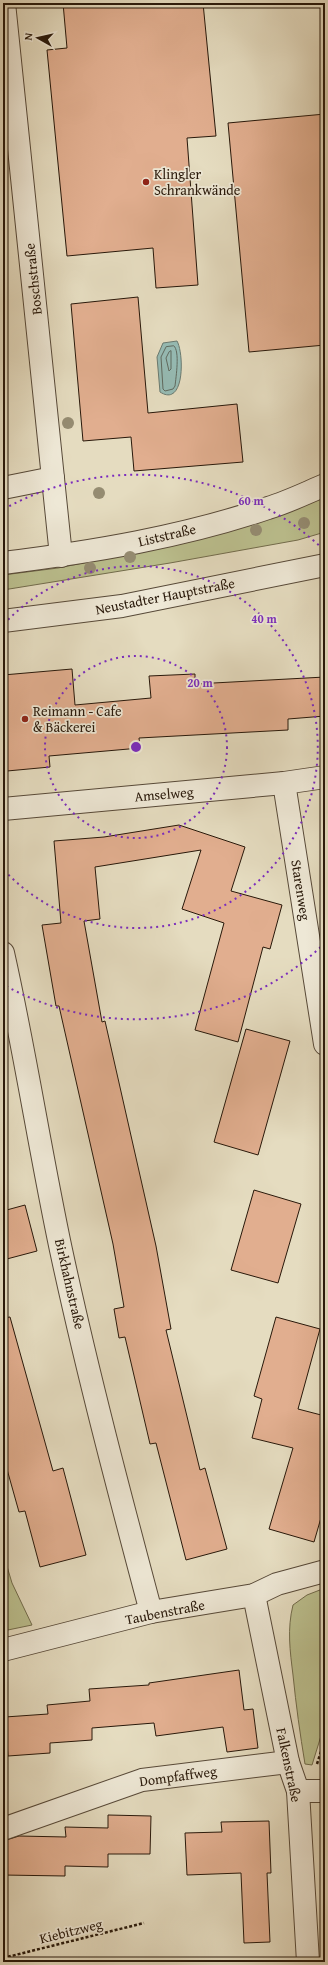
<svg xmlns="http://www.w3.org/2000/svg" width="328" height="1965" viewBox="0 0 328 1965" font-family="'Gentium Book Plus',serif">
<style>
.green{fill:#bbbf8e;stroke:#726c4c}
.water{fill:#96bbb4;stroke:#6a7a70}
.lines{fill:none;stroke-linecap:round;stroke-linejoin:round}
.shore{stroke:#5f6a5f;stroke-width:1}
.building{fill:#e1ae8f;stroke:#28180a}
.minor-casing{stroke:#574938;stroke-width:24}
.path{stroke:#28180a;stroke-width:2.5;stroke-dasharray:3 2;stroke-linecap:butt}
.minor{stroke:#eee8d6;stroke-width:22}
.tree{fill:#958c72}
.ring{fill:none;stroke:#7b2cbf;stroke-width:2;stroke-dasharray:2 4}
.poi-dot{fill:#8f2418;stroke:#eee8d6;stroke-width:1.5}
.labels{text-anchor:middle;stroke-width:3.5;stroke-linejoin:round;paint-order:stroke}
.poi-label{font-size:14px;fill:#28180a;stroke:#eee8d6;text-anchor:start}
.street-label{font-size:14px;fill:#28180a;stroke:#eee8d6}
.centre{fill:#7b2cbf;stroke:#eee8d6;stroke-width:2}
.ring-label{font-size:12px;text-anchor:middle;font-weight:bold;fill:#7b2cbf;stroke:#eee8d6;stroke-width:3.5;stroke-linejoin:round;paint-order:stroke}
</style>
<rect width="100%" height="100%" fill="#e5dcc0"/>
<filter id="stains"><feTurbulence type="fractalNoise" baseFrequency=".005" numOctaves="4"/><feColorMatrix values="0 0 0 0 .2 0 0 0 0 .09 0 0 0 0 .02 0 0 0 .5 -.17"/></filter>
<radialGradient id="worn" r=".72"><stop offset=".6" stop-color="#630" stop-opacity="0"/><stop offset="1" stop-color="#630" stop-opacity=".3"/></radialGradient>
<!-- green -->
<g class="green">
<path d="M325,494V532L298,540L170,563L3,590V575L58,568L153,549Z"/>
<path d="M3,1553L12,1583L32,1625L3,1631Z"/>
<path d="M325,1588V1723L312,1765L305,1764C300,1734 296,1705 293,1675C290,1651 287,1629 293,1605L307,1595Z"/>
</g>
<!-- water -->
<path class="water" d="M177,341C184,353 185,408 160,392L157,357L163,343Z"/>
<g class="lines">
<!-- shore -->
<g class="shore">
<path d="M174,346C180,351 176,377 175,386L173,389L165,391L163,389L161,357L166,347Z"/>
<path d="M171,351V369L169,371L166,358L169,352Z"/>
</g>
</g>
<!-- building -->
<g class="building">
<path d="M63,3H203L216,136L187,138L198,285L156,288L153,248L67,256L47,50L67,48Z"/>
<path d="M325,114V345L249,352L228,123Z"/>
<path d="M138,297L148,413L237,404L243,462L134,471L131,437L83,441L71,304Z"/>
<path d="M72,669L75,705L151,698L149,676L195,674V684L325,677V716L288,719V730L139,738L140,748L49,756L50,767L7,771L3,730V675Z"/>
<path d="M179,825L245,847L231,891L282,905L270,949L263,947L238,1042L195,1030L224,923L182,909L201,850L95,867L100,919L84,921L102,1022L105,1021L156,1246L171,1329L166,1330L200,1470L205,1468L227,1549L186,1560L156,1443L150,1444L125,1337L119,1338L114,1309L124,1307L113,1244L59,1006H56L42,925L61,923L54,841L104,837Z"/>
<path d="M246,1029L290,1041L258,1155L214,1142Z"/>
<path d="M254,1190L301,1204L278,1283L231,1270Z"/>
<path d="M25,1205L37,1251L3,1260V1211Z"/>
<path d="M10,1317L53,1471L63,1468L86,1555L40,1567L25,1511L19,1512L3,1455V1318Z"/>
<path d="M276,1317L320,1329L298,1409L325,1416V1504L314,1542L269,1529L293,1448L252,1438L262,1399L254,1396Z"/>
<path d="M239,1670L244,1710L253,1709L258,1748L227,1752L223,1727L156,1736L154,1723L92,1728V1740L50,1743V1753L8,1756L5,1717L48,1714L47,1705L90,1701L89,1689L149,1685V1683Z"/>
<path d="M108,1815L151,1816L150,1854H108V1867L65,1866V1876L3,1875V1841L19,1836L66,1837L65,1827L108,1828Z"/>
<path d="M269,1821L271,1873H267L270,1942L244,1943L241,1873L187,1875L185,1833L222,1832L221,1822Z"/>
</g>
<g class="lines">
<defs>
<g id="minor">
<path d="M4,3L61,556"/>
<path d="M3,488L53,478"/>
<path d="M3,563C92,552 183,537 268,508C288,502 306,493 325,485"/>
<path d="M3,621L122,606L325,565"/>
<path d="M284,783L325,1044"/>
<path d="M3,809L284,783L325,777"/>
<path d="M3,953C25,1051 40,1151 61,1250C87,1371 119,1492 151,1612"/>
<path d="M254,1595L288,1762L298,1791L308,1962"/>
<path d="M3,1650L151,1612L254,1595L277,1584L325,1571"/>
<path d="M298,1791H325"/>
<path d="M3,1829L142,1780L288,1762"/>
</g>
</defs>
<!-- minor casing -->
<use href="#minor" class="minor-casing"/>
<!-- path -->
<g class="path">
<path d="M317,1764L325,1739"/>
<path d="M3,1958L144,1923"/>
</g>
<!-- minor -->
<use href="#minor" class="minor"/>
</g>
<!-- trees -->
<g class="tree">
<circle cx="68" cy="423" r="6"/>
<circle cx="99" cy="493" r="6"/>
<circle cx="304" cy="523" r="6"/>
<circle cx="256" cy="530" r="6"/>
<circle cx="130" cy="557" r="6"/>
<circle cx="90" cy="568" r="6"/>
</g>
<!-- distance rings -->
<g class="ring">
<circle cx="136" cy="747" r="91"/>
<path d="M4 624A181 181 0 1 1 4 870"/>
<path d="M325 943A272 272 0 0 1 4 985M4 509A272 272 0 0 1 325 551"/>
</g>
<!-- markers -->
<g class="poi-dot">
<circle cx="146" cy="182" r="4"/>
<circle cx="25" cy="719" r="4"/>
</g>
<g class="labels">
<!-- poi labels -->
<g class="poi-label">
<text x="154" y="179">Klingler<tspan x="154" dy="16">Schrankwände</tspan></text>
<text x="33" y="716">Reimann - Cafe<tspan x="33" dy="16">&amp; Bäckerei</tspan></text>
</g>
<!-- street labels -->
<g class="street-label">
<text transform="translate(33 279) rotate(-96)" y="5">Boschstraße</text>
<text transform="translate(167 535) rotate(-13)" y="5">Liststraße</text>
<text transform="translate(165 596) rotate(-11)" y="5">Neustadter Hauptstraße</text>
<text transform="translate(164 794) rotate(-5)" y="5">Amselweg</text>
<text transform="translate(301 890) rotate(81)" y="5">Starenweg</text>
<text transform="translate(70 1284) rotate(77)" y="5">Birkhahnstraße</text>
<text transform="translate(165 1612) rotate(-11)" y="5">Taubenstraße</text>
<text transform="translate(289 1765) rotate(78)" y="5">Falkenstraße</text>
<text transform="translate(178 1776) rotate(-8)" y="5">Dompfaffweg</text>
<text transform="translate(71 1931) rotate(-14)" y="5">Kiebitzweg</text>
</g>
</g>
<circle cx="136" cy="747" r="6" class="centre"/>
<g class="ring-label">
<text x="251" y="505">60 m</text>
<text x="264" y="623">40 m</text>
<text x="200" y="687">20 m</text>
</g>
<!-- margin -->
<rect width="328" height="1965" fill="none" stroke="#e5dcc0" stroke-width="16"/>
<rect x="4" y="4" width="320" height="1957" fill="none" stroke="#28180a" stroke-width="2"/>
<rect x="8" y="8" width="312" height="1949" fill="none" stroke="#28180a"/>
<!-- north arrow -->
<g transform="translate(38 38) rotate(278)" stroke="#eee8d6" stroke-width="3" paint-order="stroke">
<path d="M0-3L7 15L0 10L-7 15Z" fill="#28180a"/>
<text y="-6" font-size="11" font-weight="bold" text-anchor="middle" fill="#28180a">N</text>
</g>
<rect width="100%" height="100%" filter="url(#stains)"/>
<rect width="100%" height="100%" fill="url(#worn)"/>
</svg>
